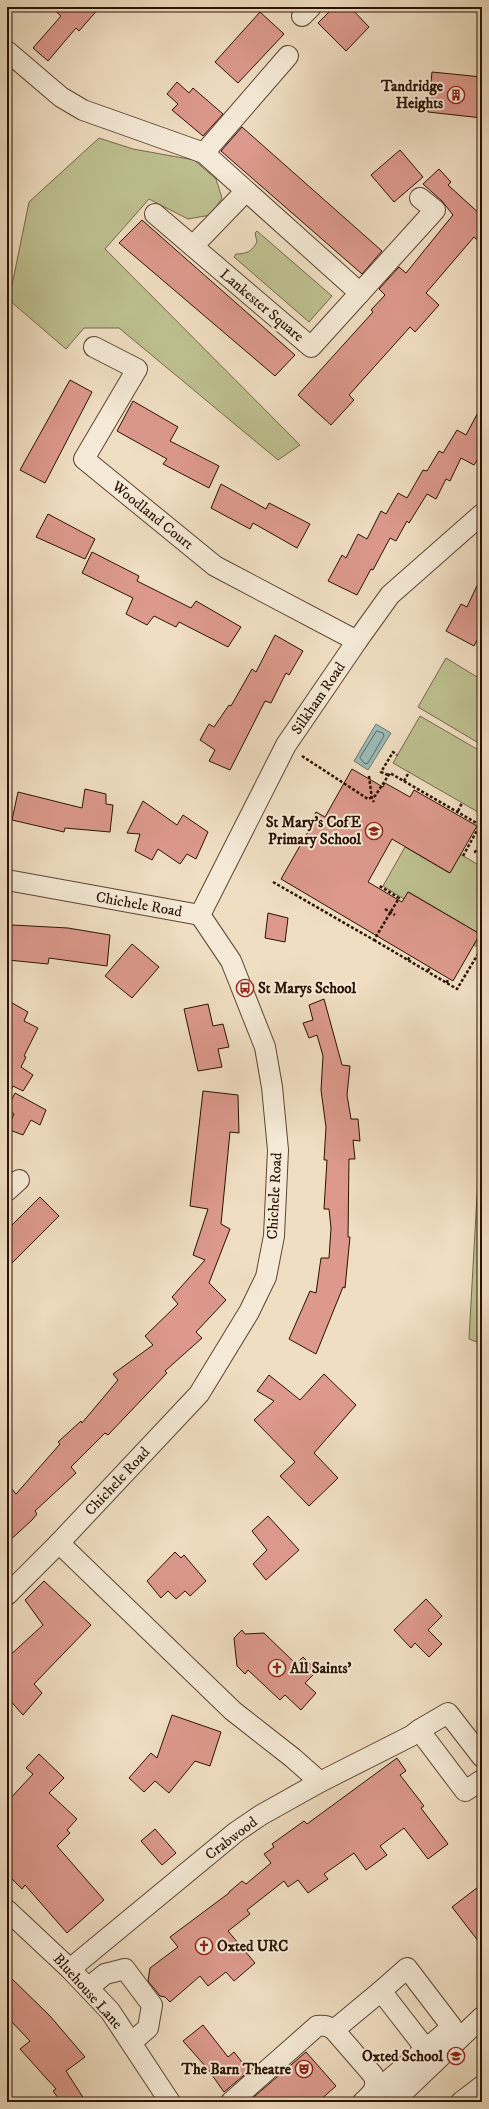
<svg xmlns="http://www.w3.org/2000/svg" width="489" height="2109" viewBox="0 0 489 2109" font-family="'IM FELL DW Pica',serif">
<style>
.green{fill:#bec090;stroke:#74694a}
.water{fill:#9bbbb8;stroke:#6e7770}
.lines{fill:none;stroke-linecap:round;stroke-linejoin:round}
.shore{stroke:#63665e;stroke-width:1}
.building{fill:#dc998c;stroke:#2b1204}
.minor-casing{stroke:#5c4534;stroke-width:22}
.path{stroke:#2b1204;stroke-width:2.5;stroke-dasharray:3 2;stroke-linecap:butt}
.minor{stroke:#f5ead7;stroke-width:20}
.labels{text-anchor:middle;stroke-width:4;stroke-linejoin:round;paint-order:stroke}
.poi-label{font-size:15px;font-weight:bold;fill:#2b1204;stroke:#f5ead7;text-anchor:end}
.street-label{font-size:15px;fill:#2b1204;stroke:#f5ead7}
</style>
<rect width="100%" height="100%" fill="#f0dec2"/>
<filter id="stains"><feTurbulence type="fractalNoise" baseFrequency=".005" numOctaves="4"/><feColorMatrix values="0 0 0 0 .2 0 0 0 0 .09 0 0 0 0 .02 0 0 0 .5 -.17"/></filter>
<radialGradient id="worn" r=".72"><stop offset=".6" stop-color="#630" stop-opacity="0"/><stop offset="1" stop-color="#630" stop-opacity=".3"/></radialGradient>
<!-- green -->
<g class="green">
<path d="M99,138L133,149L194,160L216,179L222,198L211,215L188,219L149,199L105,249L300,445L278,460L119,328H84L66,349L9,300L29,202Z"/>
<path d="M257,231L332,296L309,322L234,257L236,254C247,254 252,251 257,242L255,233Z"/>
<path d="M446,658L482,680V745L418,707Z"/>
<path d="M420,716L482,752V805L478,812L393,763Z"/>
<path d="M405,847L449,873L460,854L482,867V950L474,945L480,934L409,892L404,899L383,886Z"/>
<path d="M482,1106V1344L469,1339Z"/>
</g>
<!-- water -->
<path class="water" d="M376,724L391,733L368,770L354,761Z"/>
<g class="lines">
<!-- shore -->
<path class="shore" d="M377,731L383,733L384,736L368,763L365,764L360,758Z"/>
</g>
<!-- building -->
<g class="building">
<path d="M51,7H100L79,31L76,28L48,61L33,48L61,16Z"/>
<path d="M334,7H350L369,27L346,51L318,23Z"/>
<path d="M260,12L284,34L238,83L215,62Z"/>
<path d="M432,72L482,77V118L428,112Z"/>
<path d="M177,82L189,93L193,88L223,114L203,136L172,110L178,104L167,94Z"/>
<path d="M242,127L382,251L362,274L221,151Z"/>
<path d="M400,150L423,177L394,202L371,175Z"/>
<path d="M439,169L451,182L448,185L482,216V244L474,237L426,293L439,305L415,332L410,327L349,395L354,400L331,425L298,395L373,312L371,310L385,295L379,289L399,267L406,273L453,215L442,201L423,184Z"/>
<path d="M142,220L295,355L275,376L119,243Z"/>
<path d="M70,380L92,392L45,483L20,470Z"/>
<path d="M133,401L178,427L170,441L219,466L209,488L163,464L167,459L117,431Z"/>
<path d="M482,405V453L474,465L461,458L450,481L446,479L436,499L427,494L409,523L407,521L396,541L390,538L373,570L371,569L357,595L328,581L342,555L346,558L358,534L367,539L381,511L386,514L398,493L407,498L423,470L427,471L439,451L443,453L457,430L466,435Z"/>
<path d="M221,484L266,509L269,503L310,524L297,548L253,523L250,529L211,508Z"/>
<path d="M48,514L95,539L85,559L36,537Z"/>
<path d="M92,552L139,576L137,581L191,608L196,601L241,627L228,647L179,622L176,627L154,616L147,625L126,614L133,598L82,573Z"/>
<path d="M482,575V631L474,646L446,631L461,604L467,607Z"/>
<path d="M275,635L303,651L289,675L286,673L271,703L265,701L230,770L209,761L215,750L200,740L209,724L214,727L229,705L231,706L252,669L256,672Z"/>
<path d="M352,769L383,787L385,783L410,797L414,790L477,826L450,873L392,839L368,882L402,902L408,892L480,934L453,981L281,879L309,830L307,829L316,812L325,817Z"/>
<path d="M85,789L106,794V804L113,805L110,832L65,828L64,832L12,820L18,792L82,808Z"/>
<path d="M143,801L177,825L183,815L208,832L196,859L187,854L180,864L158,849L152,860L135,851L140,834L127,833Z"/>
<path d="M268,913L288,918L285,942L265,938Z"/>
<path d="M12,925L68,928L110,935L107,966L49,958L48,964L8,960Z"/>
<path d="M132,944L159,967L132,998L105,976Z"/>
<path d="M324,999L342,1065L350,1066L347,1095L351,1119H358L360,1141L353,1140L355,1159H349L348,1237H350L345,1288L343,1287L316,1354L289,1339L310,1291L316,1293L321,1258H329L331,1228L329,1209H324L327,1160H324L326,1127L321,1090L323,1056L317,1035L309,1038L303,1023L313,1020L309,1005Z"/>
<path d="M7,1000L28,1012L24,1021L38,1028L24,1056L26,1057L21,1067L33,1075L23,1091L13,1086L7,1098Z"/>
<path d="M208,1004L213,1026L223,1024L229,1047L218,1049L222,1067L198,1071L184,1009Z"/>
<path d="M203,1091L238,1095L239,1133L230,1132L221,1224L230,1229L209,1283L226,1300L196,1332L202,1338L165,1371L167,1373L108,1435L105,1433L71,1467L76,1473L35,1511L37,1514L32,1520L7,1543V1483L16,1494L60,1444L58,1442L81,1421L82,1423L118,1380L113,1374L153,1345L145,1336L178,1304L172,1297L205,1260L193,1255L208,1209L190,1206Z"/>
<path d="M15,1093L46,1110L40,1125L31,1120L23,1135L7,1129L14,1114L7,1109Z"/>
<path d="M40,1197L59,1216L7,1268V1230Z"/>
<path d="M324,1374L356,1405L314,1453L338,1478L309,1506L280,1476L295,1462L254,1420L274,1401L257,1391L269,1375L300,1400Z"/>
<path d="M268,1516L299,1550L266,1580L253,1564L267,1550L252,1531Z"/>
<path d="M175,1552L181,1558L184,1555L206,1581L190,1596L185,1591L176,1599L168,1591L161,1598L147,1581Z"/>
<path d="M44,1581L91,1625L34,1684L42,1693L23,1715L7,1697V1658L43,1625L25,1600Z"/>
<path d="M426,1599L442,1616L428,1630L442,1644L429,1657L415,1643L411,1648L394,1630Z"/>
<path d="M242,1630L245,1634L264,1633L296,1664L303,1657L317,1671L305,1683L316,1693L301,1710L285,1695L280,1700L248,1670L245,1674L237,1666L234,1638Z"/>
<path d="M172,1715L221,1732L210,1766L195,1761L169,1793L155,1781L144,1792L129,1778L151,1753L157,1758Z"/>
<path d="M39,1754L64,1778L49,1793L77,1819L67,1830L70,1833L57,1846L104,1900L67,1933L25,1885L22,1889L7,1874V1802L33,1774L26,1768Z"/>
<path d="M397,1758L406,1771L400,1775L424,1806L421,1808L448,1844L428,1859L404,1828L380,1846L387,1855L366,1870L354,1853L324,1874L328,1879L308,1893L298,1880L288,1887L284,1881L247,1910L250,1914L228,1931L255,1963L234,1981L226,1972L208,1986L200,1976L170,2002L165,1997L160,1996L148,1981L150,1968L178,1947L170,1937L229,1893V1892L242,1881L246,1884L271,1863L264,1854L274,1847L272,1844L304,1821L307,1824Z"/>
<path d="M155,1829L176,1853L162,1865L141,1841Z"/>
<path d="M482,1884V1946L452,1907Z"/>
<path d="M7,1974L50,2016L85,2057L66,2071L86,2102H61L53,2091L56,2089L20,2049L30,2041L7,2017Z"/>
<path d="M203,2025L228,2057L234,2052L249,2071L224,2092L207,2068L183,2041Z"/>
<path d="M306,2052L336,2086L318,2102H248Z"/>
</g>
<g class="lines">
<defs>
<g id="minor">
<path d="M302,16L311,7"/>
<path d="M7,51L61,97L83,110L204,153L360,293"/>
<path d="M204,153L288,56"/>
<path d="M155,214L311,347L435,210L420,198"/>
<path d="M193,246L246,191"/>
<path d="M94,347L137,369L84,459L215,566L357,641"/>
<path d="M7,880L200,915L231,961L265,1047L272,1087L278,1150L274,1236L266,1277L249,1312L199,1394L59,1543L7,1595"/>
<path d="M200,915L286,745L357,641L390,595L482,514"/>
<path d="M7,1191L19,1180"/>
<path d="M59,1543L233,1711L293,1758L320,1782"/>
<path d="M482,1757L448,1713L419,1730L465,1791L482,1780"/>
<path d="M7,1910L70,1969L110,2011L170,2102"/>
<path d="M70,1969L236,1832L261,1815L320,1782L411,1736L419,1730"/>
<path d="M88,1988L105,1974L125,1969L152,2005L148,2028L132,2042"/>
<path d="M381,1991L407,1968L452,2027L426,2049"/>
<path d="M334,2030L381,1991L426,2049L371,2095"/>
<path d="M231,2102L317,2026C325,2025 328,2026 334,2030L373,2075C379,2087 372,2094 363,2102"/>
<path d="M393,2102L482,2017"/>
<path d="M461,2102L482,2086"/>
</g>
</defs>
<!-- minor casing -->
<use href="#minor" class="minor-casing"/>
<!-- path -->
<g class="path">
<path d="M302,756L368,799L375,796L390,773L480,825L463,856"/>
<path d="M388,775L381,772L393,752L397,755"/>
<path d="M369,776L372,799L374,802"/>
<path d="M404,781L409,772"/>
<path d="M458,811L462,803"/>
<path d="M482,842L475,852L482,855"/>
<path d="M273,882L374,940L399,898L378,885"/>
<path d="M385,909L395,915"/>
<path d="M374,940L457,989L481,949"/>
<path d="M408,960L410,956"/>
<path d="M428,971L430,967"/>
<path d="M447,983L448,978"/>
</g>
<!-- minor -->
<use href="#minor" class="minor"/>
</g>
<!-- icons -->
<defs>
<symbol id="building-ring" viewBox="-11 -11 22 22"><circle r="9.5" fill="#f5ead7" stroke="#8f2418" stroke-width="1.5"/><path d="M-4-6H4V6H1V3H-1V6H-4ZM-2.5-4.3h1.7v1.8h-1.7ZM.8-4.3h1.7v1.8H.8ZM-2.5-1h1.7V.8h-1.7ZM.8-1h1.7V.8H.8Z" fill="#8f2418"/></symbol>
<symbol id="school-ring" viewBox="-11 -11 22 22"><circle r="9.5" fill="#f5ead7" stroke="#8f2418" stroke-width="1.5"/><path d="M0-5L7-2L0 1L-7-2ZM-4 1L0 2.5L4 1V4Q0 6-4 4Z" fill="#8f2418"/></symbol>
<symbol id="bus-ring" viewBox="-11 -11 22 22"><circle r="9.5" fill="#f5ead7" stroke="#8f2418" stroke-width="1.5"/><path d="M-5-6H5V4H4V6H2V4H-2V6H-4V4H-5ZM-3.5-4V0h7V-4ZM-3.5 1.2v1.5H-2V1.2ZM2 1.2v1.5H3.5V1.2Z" fill="#8f2418"/></symbol>
<symbol id="church-ring" viewBox="-11 -11 22 22"><circle r="9.5" fill="#f5ead7" stroke="#8f2418" stroke-width="1.5"/><path d="M-1.2-6h2.4v3.5h3.3v2.4h-3.3V6h-2.4V-.1h-3.3v-2.4h3.3Z" fill="#8f2418"/></symbol>
<symbol id="theatre-ring" viewBox="-11 -11 22 22"><circle r="9.5" fill="#f5ead7" stroke="#8f2418" stroke-width="1.5"/><path d="M-5-5.5Q0-4 5-5.5V0Q5 5 0 6Q-5 5-5 0ZM-3.3-2.5H-1v1.5H-3.3ZM1-2.5H3.3v1.5H1ZM-2.8 1Q0 5.5 2.8 1Z" fill="#8f2418"/></symbol>
</defs>
<g fill-rule="evenodd">
<use href="#building-ring" x="446" y="85" width="20" height="20"/>
<use href="#school-ring" x="364" y="821" width="20" height="20"/>
<use href="#bus-ring" x="235" y="978" width="20" height="20"/>
<use href="#church-ring" x="267" y="1658" width="20" height="20"/>
<use href="#church-ring" x="194" y="1936" width="20" height="20"/>
<use href="#school-ring" x="446" y="2046" width="20" height="20"/>
<use href="#theatre-ring" x="294" y="2059" width="20" height="20"/>
</g>
<g class="labels">
<!-- poi labels -->
<g class="poi-label">
<text x="443" y="91">Tandridge<tspan x="443" dy="17">Heights</tspan></text>
<text x="361" y="827">St Mary's CofE<tspan x="361" dy="17">Primary School</tspan></text>
<text x="258" y="993" text-anchor="start">St Marys School</text>
<text x="290" y="1673" text-anchor="start">All Saints'</text>
<text x="217" y="1951" text-anchor="start">Oxted URC</text>
<text x="443" y="2061">Oxted School</text>
<text x="291" y="2074">The Barn Theatre</text>
</g>
<!-- street labels -->
<g class="street-label">
<text transform="translate(262 305) rotate(40)" y="5">Lankester Square</text>
<text transform="translate(153 515) rotate(39)" y="5">Woodland Court</text>
<text transform="translate(318 698) rotate(-56)" y="5">Silkham Road</text>
<text transform="translate(139 904) rotate(10)" y="5">Chichele Road</text>
<text transform="translate(274 1196) rotate(-87)" y="5">Chichele Road</text>
<text transform="translate(117 1481) rotate(-47)" y="5">Chichele Road</text>
<text transform="translate(231 1838) rotate(-37)" y="5">Crabwood</text>
<text transform="translate(88 1991) rotate(48)" y="5">Bluehouse Lane</text>
</g>
</g>
<!-- margin -->
<rect width="489" height="2109" fill="none" stroke="#f0dec2" stroke-width="24"/>
<rect x="8" y="8" width="473" height="2093" fill="none" stroke="#2b1204" stroke-width="2"/>
<rect x="12" y="12" width="465" height="2085" fill="none" stroke="#2b1204"/>
<rect width="100%" height="100%" filter="url(#stains)"/>
<rect width="100%" height="100%" fill="url(#worn)"/>
</svg>
